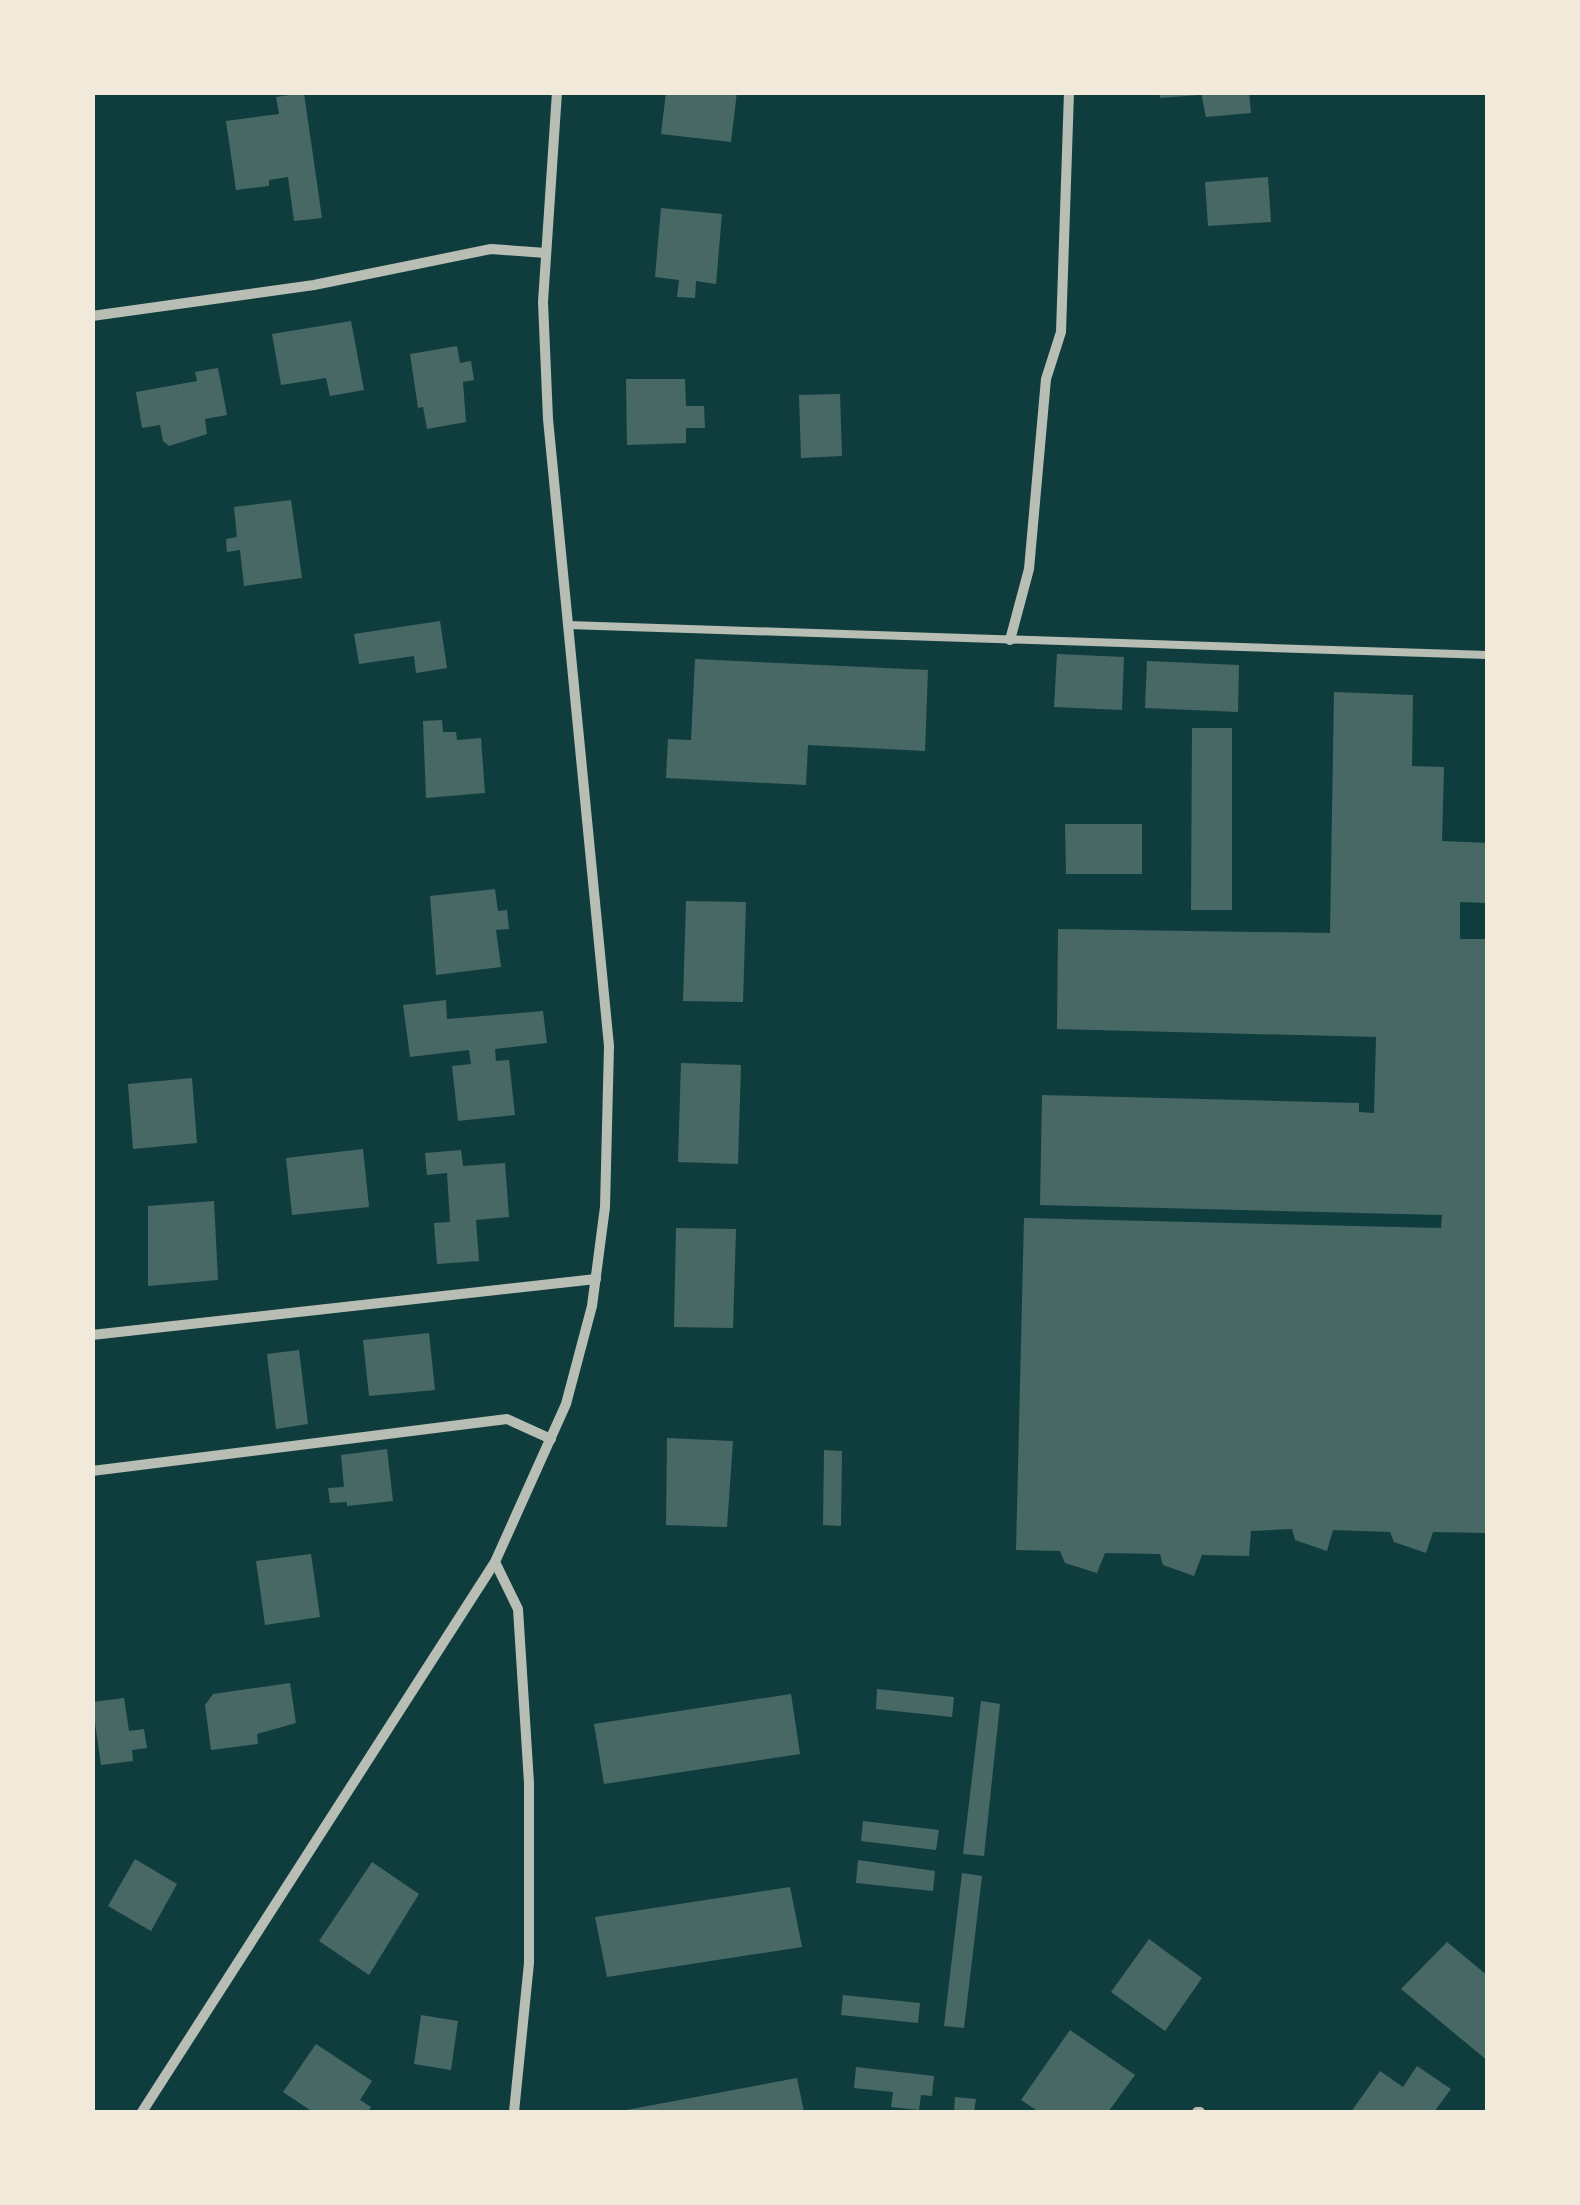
<svg xmlns="http://www.w3.org/2000/svg" width="1580" height="2205" viewBox="0 0 1580 2205" font-family="'IBM Plex Sans',sans-serif">
<style>
.building{fill:#486865}
.lines{fill:none;stroke-linecap:round;stroke-linejoin:round}
.service{stroke:#b8beb3;stroke-width:8}
.minor{stroke:#b8beb3;stroke-width:10}
</style>
<rect width="100%" height="100%" fill="#0f3d3e"/>
<!-- building -->
<g class="building">
<path d="M666,92H737L731,142L661,134Z"/>
<path d="M1159,92H1198L1199,95L1160,98Z"/>
<path d="M1201,92H1249L1251,113L1206,117Z"/>
<path d="M304,93L322,218L294,221L288,177L269,180V186L236,190L226,121L279,114L276,97Z"/>
<path d="M1268,177L1271,222L1208,226L1205,182Z"/>
<path d="M661,208L722,214L716,284L696,281L695,298L677,297L679,280L655,277Z"/>
<path d="M351,321L364,390L330,396L326,378L281,385L272,334Z"/>
<path d="M457,346L460,363L471,361L474,380L463,382L466,422L427,429L423,407L418,408L410,354Z"/>
<path d="M218,368L227,415L205,419L207,434L169,446L163,441L160,425L142,428L136,392L197,381L195,372Z"/>
<path d="M626,379H685L686,406H704L705,428H686V443L627,445Z"/>
<path d="M840,394L842,456L801,458L799,395Z"/>
<path d="M291,500L302,578L244,586L240,550L227,552L226,539L237,537L234,507Z"/>
<path d="M440,621L447,668L416,673L414,656L359,664L354,634Z"/>
<path d="M1057,654L1124,657L1122,710L1054,707Z"/>
<path d="M695,659L928,670L925,751L808,745L806,785L666,778L668,739L691,740Z"/>
<path d="M1147,661L1239,665L1238,712L1145,708Z"/>
<path d="M1334,692L1413,695L1412,766L1444,767L1442,841L1488,843V903L1460,902V939H1488V1533L1433,1532L1426,1553L1394,1542L1390,1532L1333,1530L1327,1551L1295,1540L1292,1529L1251,1531L1249,1556L1202,1555L1194,1576L1163,1565L1160,1554L1105,1553L1097,1573L1065,1563L1060,1551L1016,1550L1024,1218L1441,1228L1442,1215L1040,1205L1042,1095L1359,1103V1112L1374,1113L1376,1037L1057,1029L1058,929L1330,933Z"/>
<path d="M442,720L443,732H456L457,740L481,738L485,793L426,798L423,721Z"/>
<path d="M1192,728H1232V910H1191Z"/>
<path d="M1065,824H1142V874H1066Z"/>
<path d="M495,889L498,911L507,910L509,929L496,930L501,967L436,975L430,896Z"/>
<path d="M686,901L746,902L743,1002L683,1001Z"/>
<path d="M446,1000L447,1019L543,1011L547,1043L495,1049L496,1061L509,1060L515,1115L458,1121L452,1066L471,1064L469,1050L410,1057L403,1005Z"/>
<path d="M681,1063L741,1065L738,1164L678,1162Z"/>
<path d="M192,1078L197,1143L133,1149L128,1084Z"/>
<path d="M363,1149L369,1207L292,1215L286,1158Z"/>
<path d="M461,1150L463,1166L505,1163L509,1217L476,1220L479,1261L437,1264L434,1223L450,1222L447,1173L427,1175L425,1153Z"/>
<path d="M214,1201L218,1280L148,1286V1206Z"/>
<path d="M676,1228L736,1229L733,1328L674,1327Z"/>
<path d="M429,1333L435,1390L369,1396L363,1340Z"/>
<path d="M299,1350L308,1424L276,1429L267,1354Z"/>
<path d="M667,1438L733,1441L727,1527L666,1525Z"/>
<path d="M387,1449L393,1501L347,1506V1502L330,1503L328,1488L344,1487L341,1455Z"/>
<path d="M824,1450L842,1451L841,1526L823,1525Z"/>
<path d="M311,1554L320,1617L265,1625L256,1561Z"/>
<path d="M290,1683L296,1723L257,1734L258,1744L211,1750L205,1705L213,1694Z"/>
<path d="M877,1689L954,1697L952,1717L876,1709Z"/>
<path d="M791,1694L800,1754L604,1784L594,1724Z"/>
<path d="M124,1698L129,1731L144,1729L147,1748L132,1750L133,1761L101,1765L92,1702Z"/>
<path d="M981,1701L1000,1704L984,1856L963,1854Z"/>
<path d="M863,1821L939,1830L936,1850L861,1841Z"/>
<path d="M135,1859L177,1884L151,1931L108,1906Z"/>
<path d="M858,1860L935,1871L933,1891L856,1883Z"/>
<path d="M372,1862L419,1894L369,1975L319,1941Z"/>
<path d="M962,1873L982,1876L964,2028L944,2026Z"/>
<path d="M790,1887L802,1947L607,1977L595,1917Z"/>
<path d="M1149,1939L1202,1978L1165,2031L1111,1992Z"/>
<path d="M1447,1942L1488,1976V2061L1401,1989Z"/>
<path d="M843,1995L920,2003L918,2023L841,2015Z"/>
<path d="M421,2015L458,2021L451,2070L414,2064Z"/>
<path d="M1070,2030L1135,2075L1108,2112H1039L1021,2100Z"/>
<path d="M316,2044L372,2081L360,2100L371,2107L368,2112H313L283,2092Z"/>
<path d="M1417,2066L1451,2089L1434,2112H1351L1380,2071L1403,2087Z"/>
<path d="M856,2067L934,2076L932,2096L921,2095L919,2110L891,2107L893,2092L854,2088Z"/>
<path d="M797,2078L804,2112H621V2111Z"/>
<path d="M955,2097L976,2099L974,2112H954Z"/>
</g>
<g class="lines">
<!-- service -->
<path class="service" d="M568,625L1488,655"/>
<!-- minor -->
<g class="minor">
<path d="M92,316L314,285L491,249L546,253"/>
<path d="M1010,640L1029,569L1046,379L1061,332L1069,92"/>
<path d="M92,1335L596,1279"/>
<path d="M92,1471L507,1419L551,1439"/>
<path d="M495,1562L518,1609L529,1783V1963L514,2112"/>
<path d="M142,2112L495,1562L566,1404L592,1306L605,1207L609,1046L548,419L543,302L557,92"/>
<path d="M1197,2112H1200"/>
</g>
</g>
<!-- border -->
<rect width="1580" height="2205" fill="none" stroke="#f1e9da" stroke-width="190"/>
</svg>
